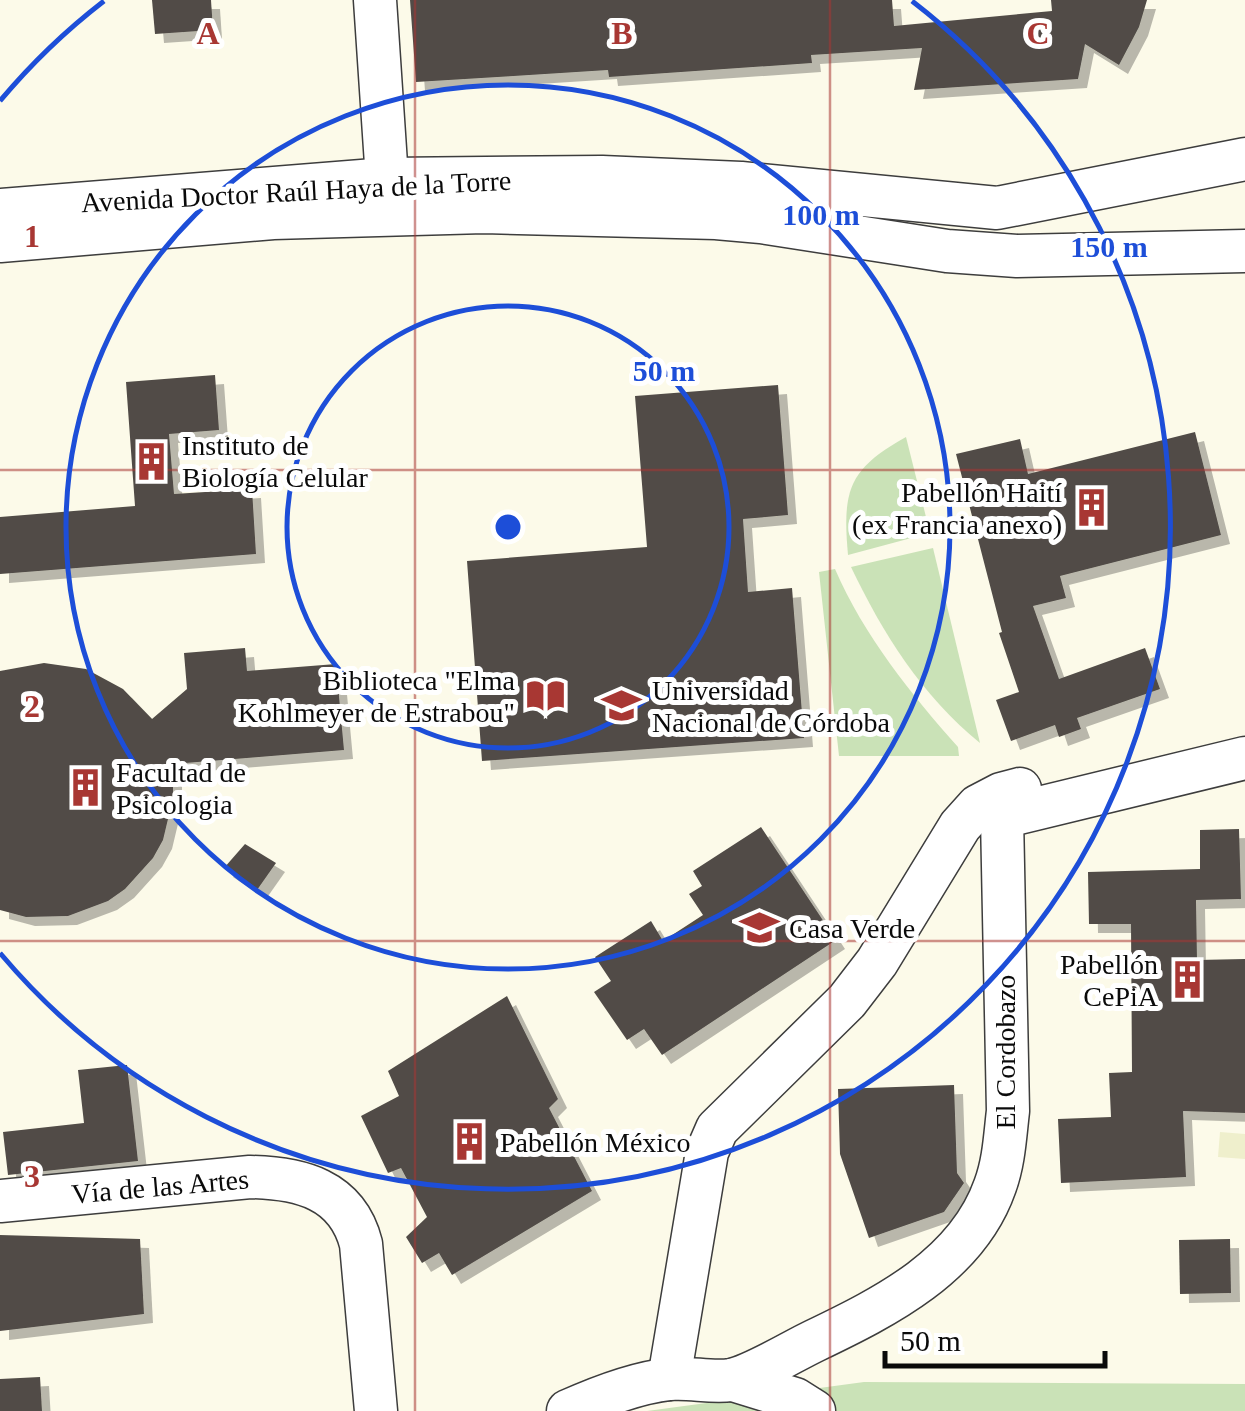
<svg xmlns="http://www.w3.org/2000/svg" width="1245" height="1411" viewBox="0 0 1245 1411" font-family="Georgia,serif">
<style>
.farmland{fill:#efefcc}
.green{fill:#cae2b7}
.building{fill:#514c47;filter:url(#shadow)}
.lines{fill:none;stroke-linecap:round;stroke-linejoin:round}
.minor-casing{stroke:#3d3d3d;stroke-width:45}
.minor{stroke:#fff;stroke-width:42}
.grid{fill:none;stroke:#a83733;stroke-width:2.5;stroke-opacity:0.55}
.ring{fill:none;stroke:#1d4ed8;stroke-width:5}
.labels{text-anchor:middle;stroke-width:10;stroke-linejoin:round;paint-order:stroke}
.street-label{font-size:28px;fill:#0a0a0a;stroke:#fff}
.poi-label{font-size:28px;fill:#0a0a0a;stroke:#fff;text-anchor:start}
.grid-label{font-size:32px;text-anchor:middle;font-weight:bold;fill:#a83733;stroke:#fff;stroke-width:10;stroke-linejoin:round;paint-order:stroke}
.centre{fill:#1d4ed8;stroke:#fff;stroke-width:5}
.ring-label{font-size:30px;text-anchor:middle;font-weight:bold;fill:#1d4ed8;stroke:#fff;stroke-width:10;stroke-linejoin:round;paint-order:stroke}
</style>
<defs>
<filter id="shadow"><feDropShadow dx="9" dy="9" stdDeviation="0" flood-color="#0004"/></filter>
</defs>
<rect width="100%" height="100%" fill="#fcfae9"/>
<!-- farmland -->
<path class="farmland" d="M1220,1132L1245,1134V1159L1218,1157Z"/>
<!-- green -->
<g class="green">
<path d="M906,437L930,533L848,555C842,489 849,469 906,437Z"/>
<path d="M933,548L980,743C922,696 883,634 851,567Z"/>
<path d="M835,569C864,636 911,694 958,747L959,756H839L819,572Z"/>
<path d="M864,1382L1245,1384V1411H647Z"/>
</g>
<!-- building -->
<g class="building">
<path d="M152,0H211L213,30L155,34Z"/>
<path d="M410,0H892L894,26L1052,11L1051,0H1147L1139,27L1119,65L1085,44L1078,79L914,90L922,48L811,55L812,63L609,77L608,70L416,82Z"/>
<path d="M215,375L219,430L169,434L174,494L252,489L256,554L0,574V517L135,506L126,382Z"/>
<path d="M778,385L788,515L743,519L748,592L792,588L804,738L482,761L467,561L647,547L635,396Z"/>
<path d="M1195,432L1221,535L1060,576L1066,598L1033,606L1059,679L1145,648L1160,689L1077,718L1081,729L1059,737L1055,725L1011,741L996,700L1019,692L999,633L1002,632L956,454L1020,439L1028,474Z"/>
<path d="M245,648L247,671L336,664L344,750L173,764V798L163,840L153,858L125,889L108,901L68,916L26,917L0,910V671L44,663L86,669L123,689L152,719L187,689L184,653Z"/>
<path d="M761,827L836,940L662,1055L644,1029L627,1040L594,992L611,981L595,957L651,921L663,941L703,915L689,894L702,886L693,871Z"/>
<path d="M1239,829L1241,899L1196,900L1197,960L1245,959V1113L1183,1111L1186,1177L1061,1183L1058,1119L1111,1117L1109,1073L1132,1072L1131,924H1089L1088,872L1200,869V830Z"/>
<path d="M245,844L276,863L257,890L224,868Z"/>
<path d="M507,996L558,1099L549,1108L592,1191L452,1275L439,1253L422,1263L406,1237L427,1217L401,1168L388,1173L361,1116L399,1096L388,1071Z"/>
<path d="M127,1065L138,1161L8,1175L3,1132L84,1123L78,1070Z"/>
<path d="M954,1085L957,1173L964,1183L944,1212L869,1238L840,1154L838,1089Z"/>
<path d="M0,1235L140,1239L144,1314L0,1331Z"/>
<path d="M1230,1239L1231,1293L1180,1294L1179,1240Z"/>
<path d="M40,1377L42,1411H0V1379Z"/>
</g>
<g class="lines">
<defs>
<g id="minor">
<path d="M375,0L387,179"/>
<path d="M0,210L387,179L602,177L741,183L997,208L1245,159"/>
<path d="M0,241L273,218L484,212L716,218L761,222L947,251L1017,256L1245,251"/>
<path d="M0,1201L250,1177C300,1178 347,1189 361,1244L376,1411"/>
<path d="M669,1379L707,1152L717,1129L847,1001L877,962L960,826L978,806L1001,794L1020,789"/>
<path d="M733,1380L795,1399L814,1411"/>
<path d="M568,1411C599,1397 635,1383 670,1379C690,1377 711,1383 731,1380C752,1376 793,1351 814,1341C885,1307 967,1266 995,1186C1004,1162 1005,1136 1008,1111L1002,817L1245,758"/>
</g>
</defs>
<!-- minor casing -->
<use href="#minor" class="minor-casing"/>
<!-- minor -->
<use href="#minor" class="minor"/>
</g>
<!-- grid -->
<path class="grid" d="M415,0V1411M830,0V1411M0,470H1245M0,941H1245"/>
<!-- distance rings -->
<g class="ring">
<circle cx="508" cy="527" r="221"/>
<circle cx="508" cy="527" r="442"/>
<path d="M0 101A663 663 0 0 1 104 1M912 1A663 663 0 1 1 0 953"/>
</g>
<!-- icons -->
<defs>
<symbol id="building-bare" viewBox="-9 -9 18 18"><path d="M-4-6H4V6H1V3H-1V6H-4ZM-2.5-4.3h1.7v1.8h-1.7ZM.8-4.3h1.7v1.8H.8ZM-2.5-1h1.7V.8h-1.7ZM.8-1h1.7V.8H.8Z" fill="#a83733" stroke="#fff" stroke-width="2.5" paint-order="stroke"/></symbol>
<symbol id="library-bare" viewBox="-9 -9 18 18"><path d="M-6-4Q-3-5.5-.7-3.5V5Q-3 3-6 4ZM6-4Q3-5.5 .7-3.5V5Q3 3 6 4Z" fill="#a83733" stroke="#fff" stroke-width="2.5" paint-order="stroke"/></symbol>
<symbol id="university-bare" viewBox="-9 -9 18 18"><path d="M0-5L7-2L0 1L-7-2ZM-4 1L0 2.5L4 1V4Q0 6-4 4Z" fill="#a83733" stroke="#fff" stroke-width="2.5" paint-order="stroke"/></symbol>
</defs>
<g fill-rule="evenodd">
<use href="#building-bare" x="124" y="434" width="55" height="55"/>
<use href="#building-bare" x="1064" y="480" width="55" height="55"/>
<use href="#library-bare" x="518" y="668" width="55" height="55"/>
<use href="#university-bare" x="594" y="678" width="55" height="55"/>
<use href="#building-bare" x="58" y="760" width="55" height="55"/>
<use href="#university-bare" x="732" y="900" width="55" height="55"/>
<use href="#building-bare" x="1160" y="952" width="55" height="55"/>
<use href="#building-bare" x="442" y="1114" width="55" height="55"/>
</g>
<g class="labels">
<!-- street labels -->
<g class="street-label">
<text transform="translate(296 191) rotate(-3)" y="10">Avenida Doctor Raúl Haya de la Torre</text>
<text transform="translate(1005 1052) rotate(-90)" y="10">El Cordobazo</text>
<text transform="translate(160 1186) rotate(-5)" y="10">Vía de las Artes</text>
</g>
<!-- poi labels -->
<g class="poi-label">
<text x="182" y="455">Instituto de<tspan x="182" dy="32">Biología Celular</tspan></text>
<text x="1062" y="502" text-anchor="end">Pabellón Haití<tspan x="1062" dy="32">(ex Francia anexo)</tspan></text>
<text x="515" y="690" text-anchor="end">Biblioteca "Elma<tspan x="515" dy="32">Kohlmeyer de Estrabou"</tspan></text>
<text x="652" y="700">Universidad<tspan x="652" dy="32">Nacional de Córdoba</tspan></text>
<text x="116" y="782">Facultad de<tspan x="116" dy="32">Psicologia</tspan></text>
<text x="789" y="938">Casa Verde</text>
<text x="1158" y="974" text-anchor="end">Pabellón<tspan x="1158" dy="32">CePiA</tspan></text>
<text x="500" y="1152">Pabellón México</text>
</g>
</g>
<g class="grid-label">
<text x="208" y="44">A</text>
<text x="622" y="44">B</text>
<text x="1038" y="44">C</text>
<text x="32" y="247">1</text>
<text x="32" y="717">2</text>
<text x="32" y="1187">3</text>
</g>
<circle cx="508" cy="527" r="15" class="centre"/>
<g class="ring-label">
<text x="821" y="225">100 m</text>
<text x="1109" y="257">150 m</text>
<text x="664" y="381">50 m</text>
</g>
<!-- scale -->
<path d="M885 1351v15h220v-15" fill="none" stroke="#0a0a0a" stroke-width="5"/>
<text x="900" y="1351" font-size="30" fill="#0a0a0a" stroke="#ffffff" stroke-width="8" paint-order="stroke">50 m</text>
</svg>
